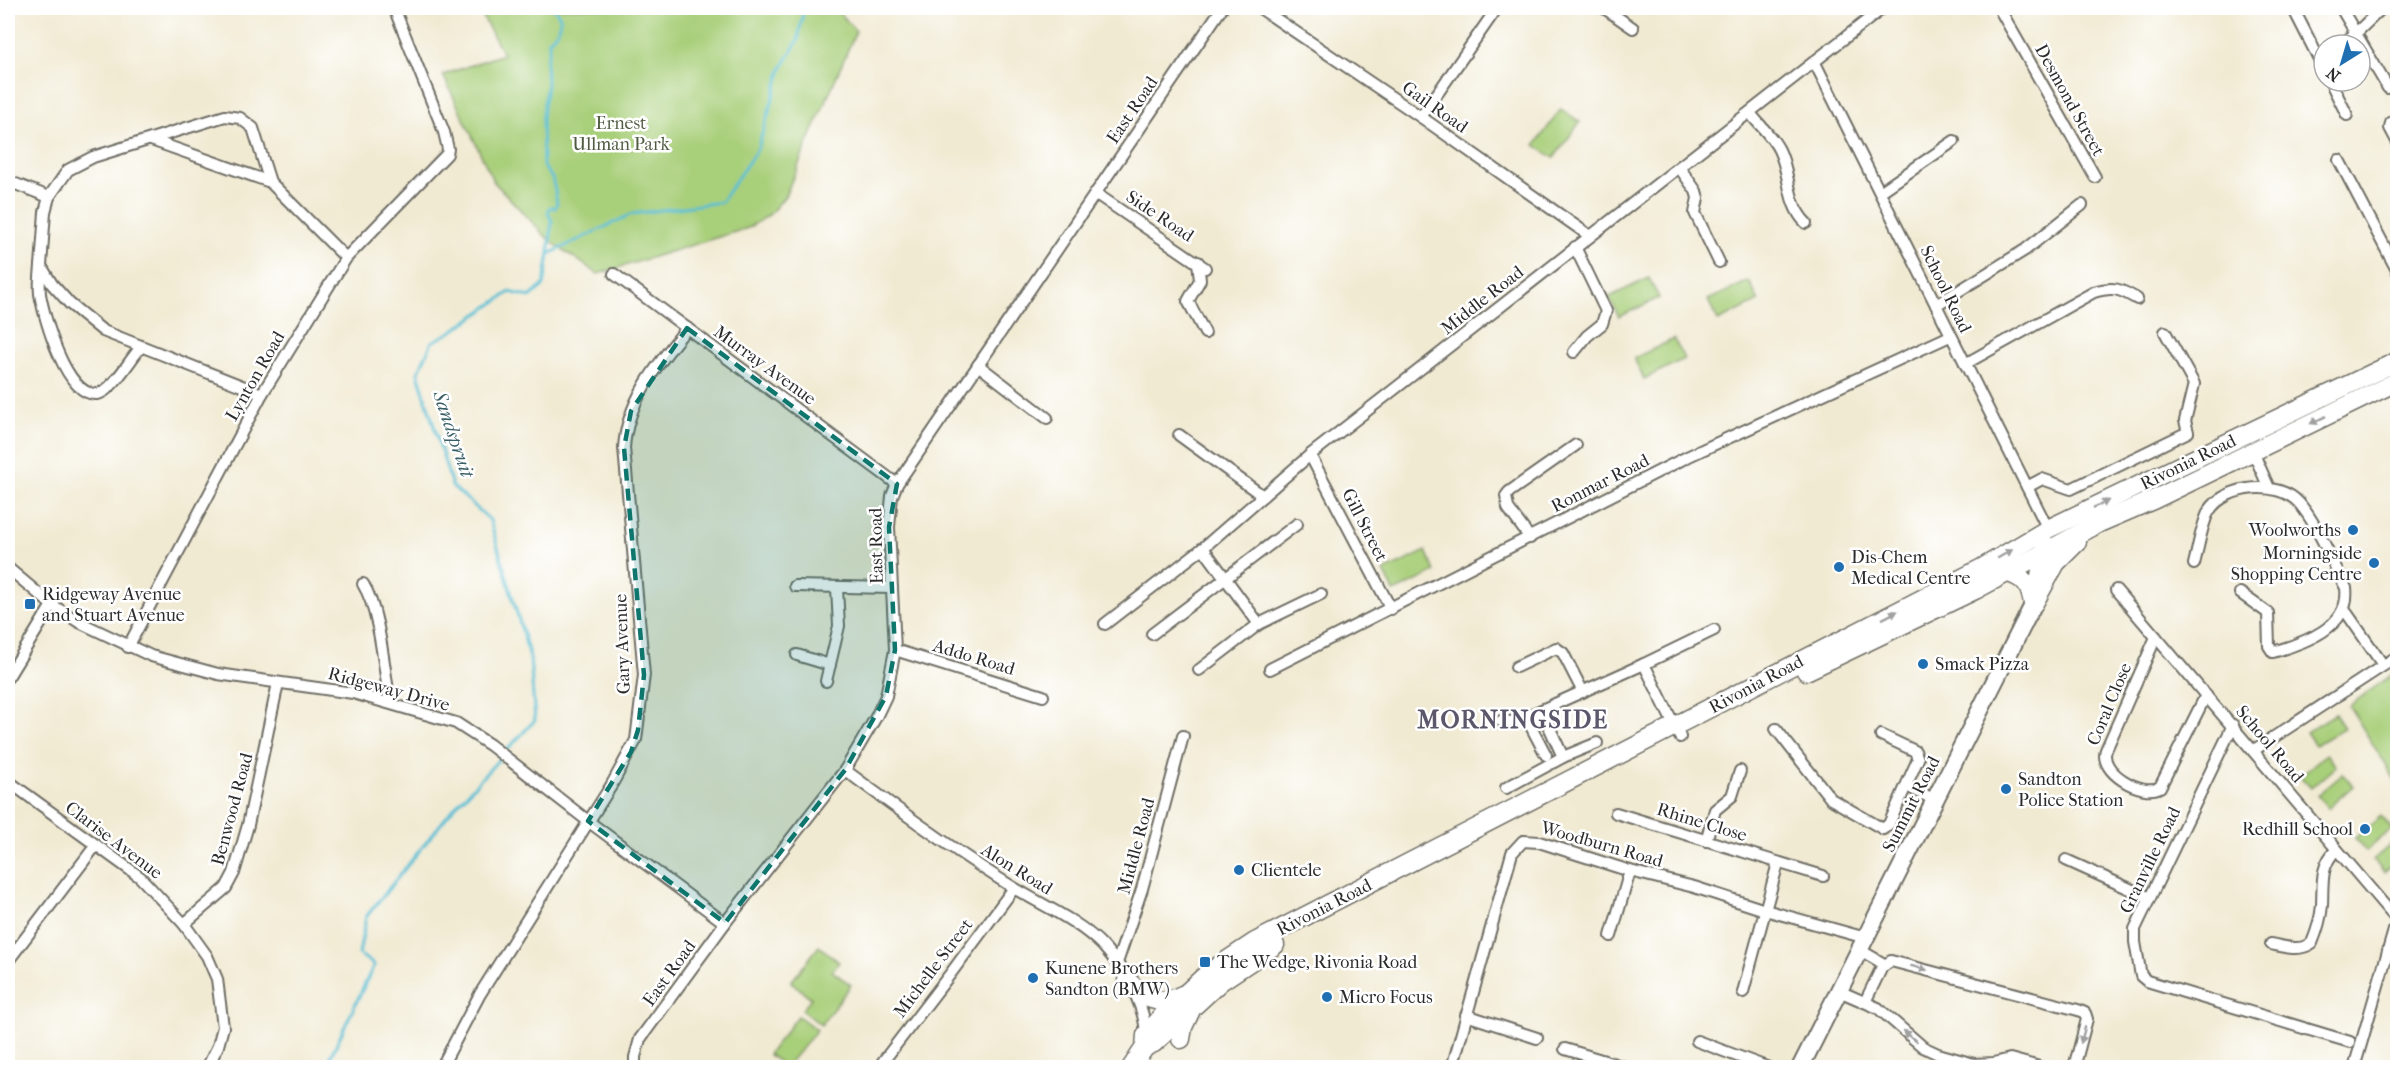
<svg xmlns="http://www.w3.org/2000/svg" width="2405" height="1075" viewBox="0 0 2405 1075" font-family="'IM FELL French Canon',serif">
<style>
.green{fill:#a8cf79;stroke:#6a7d52;stroke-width:1.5}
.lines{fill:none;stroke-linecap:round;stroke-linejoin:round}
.stream{stroke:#56bed4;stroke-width:3}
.street-casing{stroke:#706e66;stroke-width:14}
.secondary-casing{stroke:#706e66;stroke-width:20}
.primary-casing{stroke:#706e66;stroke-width:21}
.street{stroke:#fff;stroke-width:10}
.secondary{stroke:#fff;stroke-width:16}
.primary{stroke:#fff;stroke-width:18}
.oneway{fill:#a0a0a0}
.marked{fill:#0f766e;fill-opacity:0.2;stroke:#0f766e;stroke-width:4.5;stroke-dasharray:12 8;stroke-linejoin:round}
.poi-dot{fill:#1f6fb2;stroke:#fff;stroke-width:2}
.labels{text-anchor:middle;stroke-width:5;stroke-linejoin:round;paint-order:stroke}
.street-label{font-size:18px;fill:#2b2b2b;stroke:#fff}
.park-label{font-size:18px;fill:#505c42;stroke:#fff}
.poi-label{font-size:18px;fill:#2b2b2b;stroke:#fff;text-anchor:start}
.water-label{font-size:20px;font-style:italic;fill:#3a5e66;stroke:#fff}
.district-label{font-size:24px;font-weight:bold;letter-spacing:1.5px;fill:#5c576a;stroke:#fff}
</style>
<rect width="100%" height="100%" fill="#fff"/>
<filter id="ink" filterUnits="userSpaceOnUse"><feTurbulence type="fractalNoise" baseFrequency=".0167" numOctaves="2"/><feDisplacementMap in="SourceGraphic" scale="12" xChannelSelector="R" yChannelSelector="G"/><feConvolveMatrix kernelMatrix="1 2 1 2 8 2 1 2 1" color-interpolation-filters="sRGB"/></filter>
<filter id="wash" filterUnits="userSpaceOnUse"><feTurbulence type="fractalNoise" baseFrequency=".008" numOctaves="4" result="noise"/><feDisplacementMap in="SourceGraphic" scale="24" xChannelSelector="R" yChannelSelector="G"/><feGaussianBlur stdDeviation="1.35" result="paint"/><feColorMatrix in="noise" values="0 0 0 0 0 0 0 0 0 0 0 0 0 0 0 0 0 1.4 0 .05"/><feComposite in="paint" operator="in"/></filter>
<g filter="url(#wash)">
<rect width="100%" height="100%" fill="#f1ead3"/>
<!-- green -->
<g class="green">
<path d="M478,8H835L856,31L785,196L769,215L748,228L598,274L550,241L494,182L443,75L503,54Z"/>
<path d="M1561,109L1580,122L1554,158L1535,145Z"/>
<path d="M1649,278L1659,298L1619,317L1609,297Z"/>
<path d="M1749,281L1759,301L1718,321L1708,300Z"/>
<path d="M1674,339L1684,359L1644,379L1634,358Z"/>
<path d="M1426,551L1435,572L1394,592L1384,571Z"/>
<path d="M2397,671V783L2349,706Z"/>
<path d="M2335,714L2344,728L2315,745L2306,732Z"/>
<path d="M2326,754L2336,766L2311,788L2300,776Z"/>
<path d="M2343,773L2353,786L2328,808L2317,795Z"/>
<path d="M2381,816L2392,829L2366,851L2355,838Z"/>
<path d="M2397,839V861L2384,872L2373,860Z"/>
<path d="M819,946L839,962L832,971L851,985L821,1025L802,1010L811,998L791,982Z"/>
<path d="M798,1016L817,1030L786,1067L768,1054Z"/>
</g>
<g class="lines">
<!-- stream -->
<g class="stream">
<path d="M549,253L552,221L548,213L550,207L555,208L557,204L555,191L552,178L543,166L542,116L547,85L546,60L549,51V40C560,31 566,18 553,8"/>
<path d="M505,752L535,720L530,658L490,520L452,486L418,373L432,342L451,332L510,292L530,297L544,285L549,254L632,214L721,202L758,148L782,68L798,40L804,8"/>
<path d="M325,1068L374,965L359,954L366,917L452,810L501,757"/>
</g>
</g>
</g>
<g filter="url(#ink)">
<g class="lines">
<defs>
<g id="street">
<path d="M1260,8L1421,117L1590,236"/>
<path d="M1604,8L1633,28"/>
<path d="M1999,8L2095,177"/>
<path d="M2293,8L2320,61L2324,58"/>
<path d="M2341,8L2388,88"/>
<path d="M2341,45L2355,34L2382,8"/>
<path d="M1815,63L2048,529"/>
<path d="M2330,81L2347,115"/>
<path d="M1750,113C1759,125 1773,137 1779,150C1791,174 1786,203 1806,223"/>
<path d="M1421,117L1497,8"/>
<path d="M2398,118L2391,123L2390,128L2398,143"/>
<path d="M151,140L270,182"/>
<path d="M2339,160L2398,272"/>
<path d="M1679,167L1696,191L1698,198L1695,213L1719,262"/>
<path d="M8,181L49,197"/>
<path d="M1880,192L1954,141"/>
<path d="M1095,193L1205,268"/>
<path d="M1198,262L1200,280L1188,301L1205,333"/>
<path d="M41,266C40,276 39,285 40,294C44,317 66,397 97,394C112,392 131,358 141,347"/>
<path d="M614,274L897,484"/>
<path d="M1936,305L2025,250L2082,205"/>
<path d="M1574,352L1587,336L1602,324L1606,311L1575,247"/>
<path d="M1965,364L2094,292C2114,286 2120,289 2137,299"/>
<path d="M978,365L1047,418"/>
<path d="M262,394L103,331L70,304L52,284L41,266L45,212L49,197L68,170L93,157L225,116L240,118L253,128L270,182L346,258"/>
<path d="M1179,435L1263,496"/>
<path d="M2253,452L2269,488"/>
<path d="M1310,455L1391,609"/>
<path d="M2027,487L2042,479L2071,489L2188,432L2185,421L2194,384L2165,332"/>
<path d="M1530,538L1508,508L1506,496L1509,492L1576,445"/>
<path d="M1203,548L1259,624"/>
<path d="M2194,564C2198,549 2202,523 2209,511C2226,484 2279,480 2299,503C2318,525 2332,562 2346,588C2351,627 2304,643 2273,652L2269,646L2268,613L2240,593"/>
<path d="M8,568L52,605L79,622L151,656L218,674L353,693L456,723L490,745L588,821L725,923"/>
<path d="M363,584C380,611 384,670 390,703"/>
<path d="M795,586L892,588"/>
<path d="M2116,590L2397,920"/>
<path d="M2344,609L2383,665"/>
<path d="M1105,624L1203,548L1310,455L1883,8"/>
<path d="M1152,634L1297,524"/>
<path d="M2156,637L2106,750C2098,772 2142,797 2160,787L2206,695"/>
<path d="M128,647L262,394L346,258L447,154L448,149L444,132L394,8"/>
<path d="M895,650L1043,696"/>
<path d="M797,655L830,665"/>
<path d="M1644,664L1714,630"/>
<path d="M1516,667L1556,648L1563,653L1583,692"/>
<path d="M1270,669L1689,456L1950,336"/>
<path d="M1199,670L1259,624L1321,594"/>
<path d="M8,677L52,605"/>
<path d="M826,681L839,626L837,588"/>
<path d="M1526,717L1546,755"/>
<path d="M1501,721L1511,722L1526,717L1644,664L1680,737"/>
<path d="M2233,725L2135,929V942L2141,976L2147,981L2350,1042"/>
<path d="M1776,729L1831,799L1883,829L1889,824L1918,759L1915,751L1881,735"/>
<path d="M2254,750L2398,656"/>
<path d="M1563,757L1597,743"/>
<path d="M845,770C900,811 956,852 1014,888C1044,906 1079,921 1103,946C1124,969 1145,1004 1146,1035"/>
<path d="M8,781L140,877L184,924L207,956L217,979L223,1027L218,1046L207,1068"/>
<path d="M1907,786L1935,800"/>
<path d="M1506,788L1563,757L1542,711"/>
<path d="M1616,813L1823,876"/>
<path d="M1706,841L1715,810L1732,796L1740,771"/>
<path d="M2066,860L2150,898"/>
<path d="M184,924L226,888L234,873L248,825L278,683"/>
<path d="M1611,936L1630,871"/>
<path d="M2271,944C2285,947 2300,952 2312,943C2317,931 2321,917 2322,905C2323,883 2320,866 2336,850"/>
<path d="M1860,950L1884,964"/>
<path d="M8,961L96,845"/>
<path d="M1117,963L1142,889L1183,736"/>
<path d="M1839,991L1878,1008L1923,1047L1938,1054L1974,1064L1994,1063L2010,1059L2043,1068"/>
<path d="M1743,992L1778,863"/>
<path d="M1865,1002L1882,967L1891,961L2078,1010L2085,1013L2087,1019L2074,1068"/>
<path d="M1466,1015L1537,1038"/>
<path d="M1697,1041L1769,1068"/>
<path d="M1565,1049L1628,1068"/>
<path d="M441,1068L480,994L611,786L636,740L644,675L624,448C627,400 658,364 687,328"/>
<path d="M635,1068V1057L640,1039L725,923L845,770L876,717L886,696L895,650L889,527L892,496L897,484L1222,8"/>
<path d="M878,1068L951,973L1014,888"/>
<path d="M1452,1068L1512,853L1523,841L1539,842L1630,871L1694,887L1765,910L1866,938"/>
<path d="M2354,1068L2397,920"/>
</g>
<path id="secondary" d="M1800,1068L2034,603L2045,543"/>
<g id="primary">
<path d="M2005,572C2024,577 2030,584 2033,604"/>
<path d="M2034,603L2056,563L2077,542"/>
<path d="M1806,671L1975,590L2099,523L2155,499L2398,381"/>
<path d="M1127,980C1145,998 1157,1008 1182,995"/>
<path d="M1181,1039L1183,1027L1191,1010"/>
<path d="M1145,1047L1154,1043L1221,981L1275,945"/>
<path d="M1131,1068L1145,1047L1146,1035L1167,1011L1208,973L1255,942L1982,568L2048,529L2398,361"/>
</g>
</defs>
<!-- street casing -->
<use href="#street" class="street-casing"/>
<!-- secondary casing -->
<use href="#secondary" class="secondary-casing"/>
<!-- primary casing -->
<use href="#primary" class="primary-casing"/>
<!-- street -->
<use href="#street" class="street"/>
<!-- secondary -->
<use href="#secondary" class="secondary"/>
<!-- primary -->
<use href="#primary" class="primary"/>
</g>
<!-- one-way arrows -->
<defs><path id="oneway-solid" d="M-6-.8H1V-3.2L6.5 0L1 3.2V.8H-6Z" transform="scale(1.5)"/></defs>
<g class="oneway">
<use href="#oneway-solid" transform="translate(2318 420) rotate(154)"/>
<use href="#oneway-solid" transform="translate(2101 504) rotate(-26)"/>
<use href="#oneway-solid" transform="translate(2005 554) rotate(-30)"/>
<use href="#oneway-solid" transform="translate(1890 615) rotate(-27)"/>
<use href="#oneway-solid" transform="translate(1919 968) rotate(15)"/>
<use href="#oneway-solid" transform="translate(2083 1035) rotate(105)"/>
<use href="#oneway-solid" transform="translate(1910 1036) rotate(-139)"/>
</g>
</g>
<!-- marked area -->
<path class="marked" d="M687,328L897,484L889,527L895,650L886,696L845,770L725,923L588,821L631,752L638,730L644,675L624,448L631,411Z"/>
<!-- markers -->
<g class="poi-dot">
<circle cx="2353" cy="530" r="6"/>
<circle cx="2374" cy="563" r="6"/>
<circle cx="1839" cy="567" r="6"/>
<rect x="24" y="598" width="12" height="12" rx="3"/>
<circle cx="1923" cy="664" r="6"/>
<circle cx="2006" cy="789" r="6"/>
<circle cx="2365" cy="829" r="6"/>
<circle cx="1239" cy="870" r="6"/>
<rect x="1199" y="956" width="12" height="12" rx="3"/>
<circle cx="1033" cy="978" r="6"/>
<circle cx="1327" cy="997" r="6"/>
</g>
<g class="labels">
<!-- street labels -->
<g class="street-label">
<text transform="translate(2070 100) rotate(61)" y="6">Desmond Street</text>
<text transform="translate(1435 107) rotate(35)" y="6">Gail Road</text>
<text transform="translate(1132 110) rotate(-56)" y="6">East Road</text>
<text transform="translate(1160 216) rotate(34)" y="6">Side Road</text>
<text transform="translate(1946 289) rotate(64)" y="6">School Road</text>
<text transform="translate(1482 300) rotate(-38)" y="6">Middle Road</text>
<text transform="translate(765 365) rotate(36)" y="6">Murray Avenue</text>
<text transform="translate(255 376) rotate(-60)" y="6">Lynton Road</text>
<text transform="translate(2188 462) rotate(-26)" y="6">Rivonia Road</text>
<text transform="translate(1600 483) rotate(-27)" y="6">Ronmar Road</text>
<text transform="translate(1365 525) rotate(63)" y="6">Gill Street</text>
<text transform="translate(876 546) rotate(-91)" y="6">East Road</text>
<text transform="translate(622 644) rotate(-92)" y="6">Gary Avenue</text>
<text transform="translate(974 657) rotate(17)" y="6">Addo Road</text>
<text transform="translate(1756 684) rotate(-28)" y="6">Rivonia Road</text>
<text transform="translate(389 689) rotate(15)" y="6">Ridgeway Drive</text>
<text transform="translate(2109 704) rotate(-67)" y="6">Coral Close</text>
<text transform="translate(2270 744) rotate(50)" y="6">School Road</text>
<text transform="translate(1911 804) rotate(-63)" y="6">Summit Road</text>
<text transform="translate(232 809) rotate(-75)" y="6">Benwood Road</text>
<text transform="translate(1702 822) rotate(17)" y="6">Rhine Close</text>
<text transform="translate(114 840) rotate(37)" y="6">Clarise Avenue</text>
<text transform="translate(1602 844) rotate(16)" y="6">Woodburn Road</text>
<text transform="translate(1136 846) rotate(-75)" y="6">Middle Road</text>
<text transform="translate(2150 860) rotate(-64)" y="6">Granville Road</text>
<text transform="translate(1017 869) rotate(32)" y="6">Alon Road</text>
<text transform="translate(1324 907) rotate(-27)" y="6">Rivonia Road</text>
<text transform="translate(933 968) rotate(-53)" y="6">Michelle Street</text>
<text transform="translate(669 973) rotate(-54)" y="6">East Road</text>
</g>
<!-- park labels -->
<g class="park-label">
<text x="621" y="129">Ernest<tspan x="621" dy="21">Ullman Park</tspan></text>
</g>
<!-- poi labels -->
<g class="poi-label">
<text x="2341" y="536" text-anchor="end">Woolworths</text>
<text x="2362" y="559" text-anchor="end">Morningside<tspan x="2362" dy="21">Shopping Centre</tspan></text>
<text x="1851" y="563">Dis-Chem<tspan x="1851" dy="21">Medical Centre</tspan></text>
<text x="42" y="600">Ridgeway Avenue<tspan x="42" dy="21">and Stuart Avenue</tspan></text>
<text x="1935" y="670">Smack Pizza</text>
<text x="2018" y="785">Sandton<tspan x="2018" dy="21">Police Station</tspan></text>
<text x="2353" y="835" text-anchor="end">Redhill School</text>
<text x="1251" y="876">Clientele</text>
<text x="1217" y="968">The Wedge, Rivonia Road</text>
<text x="1045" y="974">Kunene Brothers<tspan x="1045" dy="21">Sandton (BMW)</tspan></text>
<text x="1339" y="1003">Micro Focus</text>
</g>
<!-- water labels -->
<g class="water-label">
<text transform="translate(454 434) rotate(71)" y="7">Sandspruit</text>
</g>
<!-- district labels -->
<g class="district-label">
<text x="1513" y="728">MORNINGSIDE</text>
</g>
</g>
<!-- margin -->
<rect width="2405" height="1075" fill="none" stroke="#fff" stroke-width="30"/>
<!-- north arrow -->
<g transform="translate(2342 63) rotate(217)"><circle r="28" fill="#ffffff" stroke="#aaaaaa" stroke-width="1.5"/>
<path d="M0-4.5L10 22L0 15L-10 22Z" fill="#1f6fb2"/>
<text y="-9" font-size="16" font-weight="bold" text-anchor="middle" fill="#2b2b2b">N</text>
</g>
</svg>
